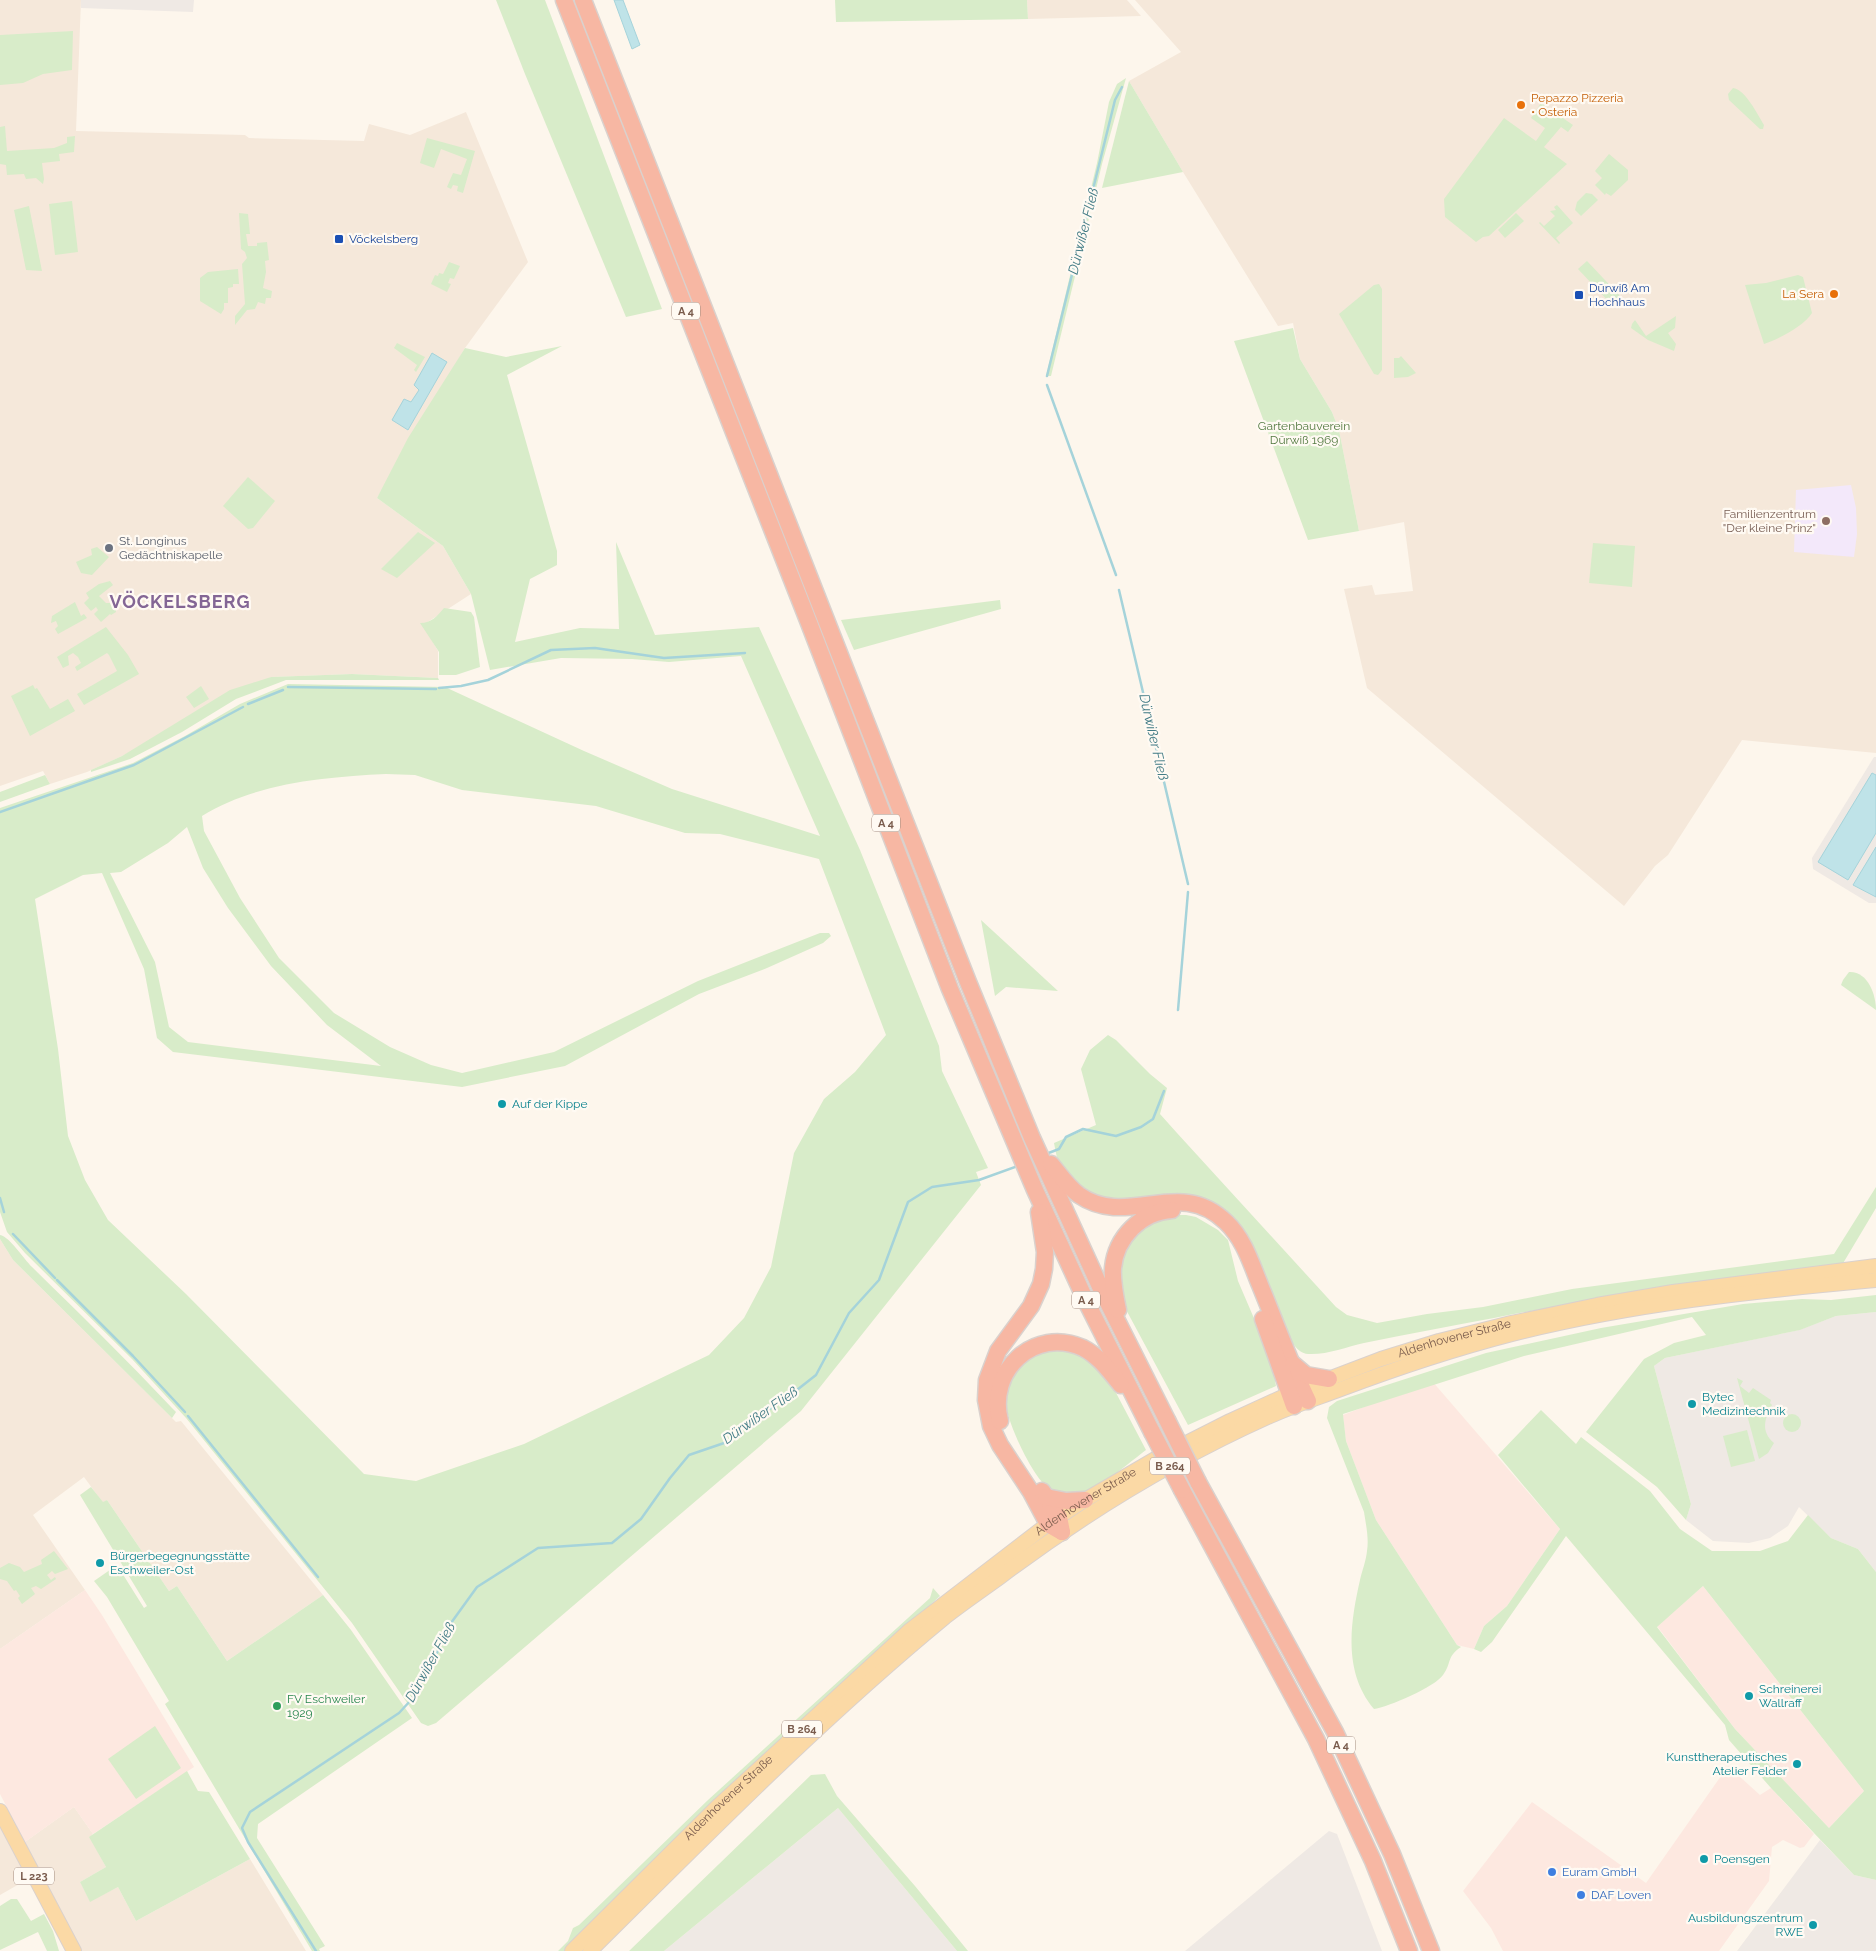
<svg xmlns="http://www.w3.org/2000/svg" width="1876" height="1951" viewBox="0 0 1876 1951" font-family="Raleway,sans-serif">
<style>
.residential{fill:#f5e8da}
.commercial{fill:#fde8e0}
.industrial{fill:#efe9e4}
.education{fill:#f3e8fa}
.green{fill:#d8ecc9;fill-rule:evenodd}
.water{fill:#bfe3e8;stroke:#a5d3da}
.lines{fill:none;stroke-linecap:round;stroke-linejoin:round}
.stream{stroke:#a5d3da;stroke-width:2.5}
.major-casing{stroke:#dad1cd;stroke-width:16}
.highway-casing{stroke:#dad1cd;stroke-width:19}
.major{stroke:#fbd9a5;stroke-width:14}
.highway{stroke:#f7b7a3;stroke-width:16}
.highway-bridge-casing{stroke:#dad1cd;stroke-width:19;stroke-linecap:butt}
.highway-bridge{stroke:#f7b7a3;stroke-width:16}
.food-dot{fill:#e8710a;stroke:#fffaf3;stroke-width:2}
.transit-dot{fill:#1a4fb4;stroke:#fffaf3;stroke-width:2}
.education-dot{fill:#8d6e63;stroke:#fffaf3;stroke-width:2}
.worship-dot{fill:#6b7280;stroke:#fffaf3;stroke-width:2}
.culture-dot{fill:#0f9aa8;stroke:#fffaf3;stroke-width:2}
.leisure-dot{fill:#2e9e5b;stroke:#fffaf3;stroke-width:2}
.shop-dot{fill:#3f7fe0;stroke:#fffaf3;stroke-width:2}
.labels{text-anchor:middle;stroke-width:4.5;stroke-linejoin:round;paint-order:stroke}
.shield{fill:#fffaf3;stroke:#a28b7f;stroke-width:1}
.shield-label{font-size:11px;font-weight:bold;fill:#7a5c4d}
.food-label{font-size:12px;fill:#c56008;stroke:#fffaf3;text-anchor:start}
.transit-label{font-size:12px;fill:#164399;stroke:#fffaf3;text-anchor:start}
.park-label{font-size:12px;fill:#537a41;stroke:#fffaf3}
.education-label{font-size:12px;fill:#785e54;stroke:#fffaf3;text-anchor:end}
.worship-label{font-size:12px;fill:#5b616d;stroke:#fffaf3;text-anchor:start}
.culture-label{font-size:12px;fill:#0d838f;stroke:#fffaf3;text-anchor:start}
.street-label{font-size:12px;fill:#7a5c4d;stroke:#fffaf3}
.leisure-label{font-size:12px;fill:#27864d;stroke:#fffaf3;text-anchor:start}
.shop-label{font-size:12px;fill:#366cbe;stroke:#fffaf3;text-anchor:start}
.water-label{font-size:14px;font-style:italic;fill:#437c86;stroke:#fffaf3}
.district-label{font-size:18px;font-weight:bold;letter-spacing:1px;fill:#846695;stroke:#fffaf3}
</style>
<rect width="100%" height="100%" fill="#fdf6ec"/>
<!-- residential -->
<g class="residential">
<path d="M0,0H81L76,131L245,135L249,138L364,141L369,124L410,135L466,112L528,262L465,348L377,498L443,546L471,594L423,625L438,651V678L352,674L271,677L122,756L87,772L50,784L43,771L0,786Z"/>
<path d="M1027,0H1127L1141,16L1028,19Z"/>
<path d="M1135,0H1876V753L1742,740L1668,855L1655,866L1624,906L1367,688L1344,589L1372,585L1375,595L1413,591L1404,522L1359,531L1339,430L1332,412L1300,359L1293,323L1278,326L1183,172L1129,81L1181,52Z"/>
<path d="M0,1239L13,1260L176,1422L181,1421L323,1595L227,1661L177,1586L169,1591L107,1500L103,1503L84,1477L33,1515L85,1590L0,1649Z"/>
<path d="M74,1807L93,1834L90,1837L106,1867L80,1882L90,1901L118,1887L136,1921L250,1859L306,1951H81L25,1842Z"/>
<path d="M0,1827L28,1879L0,1895Z"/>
</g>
<!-- commercial -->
<g class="commercial">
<path d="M1432,1381L1560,1529L1507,1606L1484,1626L1474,1649L1457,1645L1376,1520L1346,1441L1343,1415Z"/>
<path d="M1703,1586L1864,1791L1829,1828L1735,1729L1657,1626Z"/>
<path d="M85,1590L102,1615L194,1767L93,1834L74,1807L25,1842L0,1794V1649Z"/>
<path d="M1728,1766L1760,1795L1771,1788L1814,1834L1804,1847L1800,1848L1783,1840L1772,1847L1769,1881L1719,1951H1503L1491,1928L1463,1891L1532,1802L1646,1883Z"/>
</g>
<!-- industrial -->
<g class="industrial">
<path d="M81,0H194L193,12L81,8Z"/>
<path d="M1874,757H1876V903H1869L1813,869L1812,858Z"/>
<path d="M1876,1312V1572L1858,1549L1831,1538L1799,1507L1788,1526L1770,1538L1749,1543L1713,1541L1686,1520L1691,1504L1654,1366L1665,1358L1799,1330L1836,1316Z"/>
<path d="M838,1808L957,1951H664Z"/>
<path d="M1329,1831L1337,1834L1382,1951H1185Z"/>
<path d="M1820,1840L1854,1875L1876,1880V1951H1737Z"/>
</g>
<!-- education -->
<path class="education" d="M1851,485L1856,508L1857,534L1854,557L1794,552L1796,490Z"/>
<!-- green -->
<g class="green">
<path d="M496,0H545L662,309L626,317L525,74Z"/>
<path d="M835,0H1027L1028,19L836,22Z"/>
<path d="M73,31L72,70L43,74L23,83L0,85V35Z"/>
<path d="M1126,78L1102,164L1051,376H1046L1097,163L1109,102L1117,84Z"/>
<path d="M1129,81L1183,172L1102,188Z"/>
<path d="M1733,88C1745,89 1758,115 1764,125L1763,129H1760L1729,100L1728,94Z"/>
<path d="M1541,103L1573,125L1568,132L1561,127L1544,147L1567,164L1489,236L1483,237L1476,242L1445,217L1444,199L1504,118L1536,141L1545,128L1531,118Z"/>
<path d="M5,126L7,151L54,148L67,143V137L75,136L74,152L59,154L60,161L42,163L44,179L43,184L36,178L26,179L24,174L7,175L6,165L0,164V127Z"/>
<path d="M427,138L475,151L463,193L457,191L458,186L453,185L451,189L447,187L453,173L461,175L467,159L441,149L434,168L420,163Z"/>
<path d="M1609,154L1628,170V180L1611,196L1606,193L1605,195L1595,185L1602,178L1595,171Z"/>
<path d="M1586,193L1592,194L1598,200L1581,216L1575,210L1577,202Z"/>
<path d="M72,201L78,252L55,255L49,204Z"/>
<path d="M1557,205L1573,223L1556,238L1560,243L1559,244L1539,223L1540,222L1544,226L1555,216L1550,211L1556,210L1554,207Z"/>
<path d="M29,206L42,271L26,270L14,210Z"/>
<path d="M239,213L248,214L250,234H246L248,246H257V243L267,242L269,260L265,261L266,272L263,288L272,291L271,298H266L265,304L258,302L255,309L247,310L235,325V316L245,304L242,264L247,258L245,252L241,249Z"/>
<path d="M1516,213L1524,221L1505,238L1498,230Z"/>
<path d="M1587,261L1620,296L1611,304L1578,269Z"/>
<path d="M449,262L460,266L454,279L450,278L448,283L451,284L447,292L431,284L435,275L438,276L439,273L443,274Z"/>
<path d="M238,269L239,284H233V287L228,288V303H224V309L221,314L200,301V278L208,272Z"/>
<path d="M1798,275L1803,277L1812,313C1804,326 1777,340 1764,344L1745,285L1766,283Z"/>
<path d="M1379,284L1382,289V370L1378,375L1374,374L1339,314L1374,285Z"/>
<path d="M1676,316L1675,328L1668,333L1676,344L1674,351L1648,340L1631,328L1632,324L1635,320L1646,336Z"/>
<path d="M1293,328L1300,359L1332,412L1339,430L1359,531L1308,540L1234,341Z"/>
<path d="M397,343L425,357L416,372L414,370L417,365L394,348Z"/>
<path d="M562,346L507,375L557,551V565L530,579L515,642L580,628L619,629L616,542L655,635L759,627L860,850L939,1046L942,1071L988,1168L976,1172L981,1185L801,1411L436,1723L428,1726L421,1723L352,1623L186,1418L132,1359L25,1253L7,1232L0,1212V808L133,763L185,736L240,704L288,684L445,687L584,751L672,789L820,836L741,656L669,662L632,659L561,658L490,670L471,594L443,546L377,498L408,438L465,348L506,357ZM386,774L415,775L462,790L596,806L685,833L720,834L819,859L886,1035L855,1072L824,1099L794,1153L771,1267L744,1318L709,1355L524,1444L416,1481L364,1474L186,1294L108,1220L85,1180L68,1136L58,1049L35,899L83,875L102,873L144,969L157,1038L173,1052L462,1087L565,1066L699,994L767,968L823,943L831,936L829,933H820L698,981L554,1052L462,1073L431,1065L390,1047L334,1013L279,958L240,898L204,831L202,816C255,783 324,777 386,774ZM187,827L203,868L228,908L271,966L327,1025L381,1066L188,1042L169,1027L155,962L110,873L121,872L168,843Z"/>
<path d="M1401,356L1416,373L1408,377L1394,378V358H1399Z"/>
<path d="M248,477L275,501L253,528L248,529L223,506Z"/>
<path d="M418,532L435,543L397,578L381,569Z"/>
<path d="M1593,543L1635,546L1632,587L1589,583Z"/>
<path d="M97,547L109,557L92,575L81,573L76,562L92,555L91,549Z"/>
<path d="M110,581L113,585L99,596L106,603H110L115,607L116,612L111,615L110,614L101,622L94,614L98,610L96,607L91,611L84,603L89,598L86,593L99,584Z"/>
<path d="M1000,600L1001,609L854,650L841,620Z"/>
<path d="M75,602L81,616L84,614L87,618L58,634L55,629L58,626L56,621L51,623L52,616Z"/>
<path d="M444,608L471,612L474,617L480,667L456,675H439V652L420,623C432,623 437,616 444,608Z"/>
<path d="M106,627L128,655L139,674L84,705L77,694L117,671L109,655L107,653L77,671L75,667L81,663L78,657L73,653L68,656L69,665L63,668L57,657Z"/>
<path d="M352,674L438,678L439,680H286L236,699L182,732L130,759L91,772V770L122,756L230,690L271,677Z"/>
<path d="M33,685L35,689L37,688L50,709L68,699L75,711L30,736L11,696Z"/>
<path d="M201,686L209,699L194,708L186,697Z"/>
<path d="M45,775L50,784L0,802V792Z"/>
<path d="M981,920L1058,991L1006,987L995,996Z"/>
<path d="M1849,972C1868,971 1876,995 1876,1010L1841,985L1843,980Z"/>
<path d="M1108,1035L1116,1040L1150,1074L1167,1088L1160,1114L1177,1133L1336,1307L1347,1315L1377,1323L1427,1314L1483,1307L1572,1289L1834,1254L1876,1187V1208L1842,1265C1725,1279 1609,1295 1494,1318C1451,1326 1407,1334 1364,1343C1346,1347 1327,1355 1308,1354C1296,1353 1292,1340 1285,1332L1217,1210L1122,1202L1090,1197L1065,1171L1057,1158L1054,1143L1096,1125L1081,1069L1090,1050Z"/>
<path d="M1170,1215H1186L1196,1217L1218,1230L1228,1240L1238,1281L1271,1358L1276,1386L1188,1425L1123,1304L1118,1258L1123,1247L1148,1223Z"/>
<path d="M0,1235C10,1237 23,1258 32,1267C79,1313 126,1359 172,1408L176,1412L172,1418L13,1260L0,1239Z"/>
<path d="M1876,1295V1312L1836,1316L1800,1330L1665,1358L1654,1366L1691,1504L1686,1520L1657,1487L1586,1432L1644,1359L1674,1343L1706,1335L1692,1317L1524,1356L1343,1414L1346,1441L1376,1520L1457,1645L1461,1647C1446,1657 1452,1663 1443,1675C1435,1687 1388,1707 1374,1709C1343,1672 1350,1624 1360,1580C1362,1571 1366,1561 1367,1551C1369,1538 1366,1525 1364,1512L1327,1418L1329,1407L1337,1401L1486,1353L1601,1328L1743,1304L1802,1299L1831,1300Z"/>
<path d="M1071,1348L1098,1365L1114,1389L1146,1450C1131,1461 1097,1491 1080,1494C1070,1496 1052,1492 1044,1484C1030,1470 1005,1419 1005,1398C1005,1379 1020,1366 1031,1353Z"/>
<path d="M1737,1378L1743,1381L1740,1386L1749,1393L1753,1388L1771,1400L1770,1403L1772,1405C1765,1418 1760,1431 1774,1443L1768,1453L1759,1459Z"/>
<path d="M1541,1410L1576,1444L1581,1437L1650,1491L1680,1529L1712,1551H1760L1788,1541L1808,1515L1831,1538L1858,1549L1876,1572V1880L1854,1875L1771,1788L1729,1740L1725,1725L1566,1536L1492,1642L1481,1652L1474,1649L1484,1626L1507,1606L1560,1529L1498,1455ZM1703,1586L1864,1791L1829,1828L1735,1729L1657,1627Z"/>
<circle cx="1792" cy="1423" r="9"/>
<path d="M1747,1430L1755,1461L1731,1467L1723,1436Z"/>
<path d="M91,1487L103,1502L107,1500L169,1591L177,1586L227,1661L323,1595L351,1630L412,1718L258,1824L257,1838L325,1946L319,1949L320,1951H312L165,1704L169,1701L107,1597L94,1581L117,1565L144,1608L147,1606L80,1495Z"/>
<path d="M54,1551L68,1569L55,1574L52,1571L47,1575L51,1580L55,1577L56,1579L41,1589L36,1586L31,1588L35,1594L22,1604L18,1598L20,1596L16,1590L14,1591L7,1581L0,1579V1568L9,1563L20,1567L24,1572L42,1564L41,1560Z"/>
<path d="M933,1588L940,1596L714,1804L564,1951H558L568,1941L573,1928L579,1925L708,1800L930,1598Z"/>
<path d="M155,1726L181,1768L136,1799L108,1759Z"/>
<path d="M187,1771L198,1791L209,1792L250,1859L136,1921L118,1887L90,1902L80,1882L106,1867L89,1837Z"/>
<path d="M825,1774L837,1796L915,1886L968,1951H957L838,1808L664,1951H629L811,1775Z"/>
<path d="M11,1899H17L31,1921L44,1914L53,1931L59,1951H47L38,1932L0,1950V1906Z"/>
</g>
<!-- water -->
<g class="water">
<path d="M614,0H623L640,45L632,49Z"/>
<path d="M432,353L447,362L408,430L392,420L404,399L411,402L419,390L414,385Z"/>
<path d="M1872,773L1876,775V833L1848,880L1818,862Z"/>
<path d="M1876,847V897L1853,885Z"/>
</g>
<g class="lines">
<!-- stream -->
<g class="stream">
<path d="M1047,376L1115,100L1122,87"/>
<path d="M1047,385L1116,575"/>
<path d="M1119,590L1188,884"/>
<path d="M288,687L436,689"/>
<path d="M439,688L461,686L488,680L551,650L595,648L664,658L745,653"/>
<path d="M248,704L283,690"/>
<path d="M0,812L134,765L243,707"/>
<path d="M1178,1010L1188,892"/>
<path d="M1046,1154L1059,1149L1066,1137L1083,1129L1116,1136L1141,1127L1153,1119L1164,1091"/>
<path d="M0,1198L4,1212"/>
<path d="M13,1234L55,1278"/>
<path d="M57,1280L133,1356L185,1412"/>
<path d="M188,1416L318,1577"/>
<path d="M316,1951L248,1842L242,1828L250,1812L399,1713L411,1700L433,1661L451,1623L477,1587L538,1548L612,1543L641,1519L670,1478L689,1455L727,1442L749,1422L788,1397L816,1375L849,1313L879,1280L908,1202L932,1187L979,1180L1018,1166"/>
</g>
<defs>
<g id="major">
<path d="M0,1811L74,1951"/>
<path id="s1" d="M572,1951L717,1807L910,1630L1048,1524L1085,1500L1157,1458L1230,1421L1289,1394L1381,1359L1439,1341L1511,1323L1597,1305L1673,1292L1876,1266"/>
<path d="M590,1951C705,1837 820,1720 945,1617C963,1603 982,1590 1000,1577C1084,1514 1174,1459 1270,1416C1293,1406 1317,1398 1341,1389C1397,1368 1454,1349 1512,1334C1631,1304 1754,1291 1876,1280"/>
</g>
<g id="highway">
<path d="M564,0L809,623L950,989L1035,1190L1086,1301L1152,1432"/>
<path d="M583,0L968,982L1032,1138L1102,1291L1167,1420"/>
<path d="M1051,1164C1060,1175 1068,1187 1079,1195C1128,1229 1179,1176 1226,1222C1244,1239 1251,1263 1260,1285C1276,1324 1290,1363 1308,1401"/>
<path d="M1039,1212L1045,1252L1044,1269L1041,1284L1031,1306L998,1351L987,1380L986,1400L991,1426L1000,1445L1031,1492L1048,1524L1062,1532"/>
<path d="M1118,1310C1115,1296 1112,1282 1113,1268C1116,1237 1141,1212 1172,1210"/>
<path d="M1263,1319L1294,1406"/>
<path d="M1293,1364L1306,1375L1329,1379"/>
<path d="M1000,1421C987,1371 1034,1326 1083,1348C1099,1356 1110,1372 1121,1385"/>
<path d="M1198,1482L1335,1732L1392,1854L1431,1951"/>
<path d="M1182,1490L1316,1739L1373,1861L1409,1951"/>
<path d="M1042,1491L1059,1517L1062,1532"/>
<path d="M1046,1497L1066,1501L1085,1500"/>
</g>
</defs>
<!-- major casing -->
<use href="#major" class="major-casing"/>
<!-- highway casing -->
<use href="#highway" class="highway-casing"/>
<!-- major -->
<use href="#major" class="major"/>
<!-- highway -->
<use href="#highway" class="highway"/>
<defs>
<g id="highway-bridge">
<path d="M1167,1420L1198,1482"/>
<path d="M1152,1432L1182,1490"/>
</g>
</defs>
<!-- highway-bridge casing -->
<use href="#highway-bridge" class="highway-bridge-casing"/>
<!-- highway-bridge -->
<use href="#highway-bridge" class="highway-bridge"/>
</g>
<!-- markers -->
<g class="food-dot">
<circle cx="1521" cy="105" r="5"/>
<circle cx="1834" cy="294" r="5"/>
</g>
<g class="transit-dot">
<rect x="334" y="234" width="10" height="10" rx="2.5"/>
<rect x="1574" y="290" width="10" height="10" rx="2.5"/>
</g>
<circle class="education-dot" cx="1826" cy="521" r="5"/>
<circle class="worship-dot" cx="109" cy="548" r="5"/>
<g class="culture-dot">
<circle cx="502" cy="1104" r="5"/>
<circle cx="1692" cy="1404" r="5"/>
<circle cx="100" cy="1563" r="5"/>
<circle cx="1749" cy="1696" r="5"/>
<circle cx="1797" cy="1764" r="5"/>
<circle cx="1704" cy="1859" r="5"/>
<circle cx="1813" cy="1925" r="5"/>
</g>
<circle class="leisure-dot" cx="277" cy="1706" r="5"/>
<g class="shop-dot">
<circle cx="1552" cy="1872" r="5"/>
<circle cx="1581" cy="1895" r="5"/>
</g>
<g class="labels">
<!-- shield labels -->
<g class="shield">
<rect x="672" y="302.5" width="28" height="17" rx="4"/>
<rect x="872" y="814.5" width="28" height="17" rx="4"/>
<rect x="1072" y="1291.5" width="28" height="17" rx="4"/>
<rect x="1150" y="1457.5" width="40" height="17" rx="4"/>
<rect x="782" y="1720.5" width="40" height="17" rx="4"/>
<rect x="1327" y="1736.5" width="28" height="17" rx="4"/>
<rect x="14" y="1867.5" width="40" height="17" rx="4"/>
</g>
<g class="shield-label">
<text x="686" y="315">A 4</text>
<text x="886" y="827">A 4</text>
<text x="1086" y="1304">A 4</text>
<text x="1170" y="1470">B 264</text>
<text x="802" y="1733">B 264</text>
<text x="1341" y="1749">A 4</text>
<text x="34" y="1880">L 223</text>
</g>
<!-- food labels -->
<g class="food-label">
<text x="1531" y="102">Pepazzo Pizzeria<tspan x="1531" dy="14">• Osteria</tspan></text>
<text x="1824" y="298" text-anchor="end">La Sera</text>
</g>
<!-- transit labels -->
<g class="transit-label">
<text x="349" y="243">Vöckelsberg</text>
<text x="1589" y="292">Dürwiß Am<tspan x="1589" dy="14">Hochhaus</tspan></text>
</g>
<!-- park labels -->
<g class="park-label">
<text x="1304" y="430">Gartenbauverein<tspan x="1304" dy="14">Dürwiß 1969</tspan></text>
</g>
<!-- education labels -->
<g class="education-label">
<text x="1816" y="518">Familienzentrum<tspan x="1816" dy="14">"Der kleine Prinz"</tspan></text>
</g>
<!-- worship labels -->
<g class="worship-label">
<text x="119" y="545">St. Longinus<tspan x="119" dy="14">Gedächtniskapelle</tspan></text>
</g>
<!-- culture labels -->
<g class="culture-label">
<text x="512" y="1108">Auf der Kippe</text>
<text x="1702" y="1401">Bytec<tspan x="1702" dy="14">Medizintechnik</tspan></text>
<text x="110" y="1560">Bürgerbegegnungsstätte<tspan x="110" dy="14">Eschweiler-Ost</tspan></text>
<text x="1759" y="1693">Schreinerei<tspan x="1759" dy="14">Wallraff</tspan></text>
<text x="1787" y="1761" text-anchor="end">Kunsttherapeutisches<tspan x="1787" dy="14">Atelier Felder</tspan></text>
<text x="1714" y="1863">Poensgen</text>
<text x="1803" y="1922" text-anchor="end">Ausbildungszentrum<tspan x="1803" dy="14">RWE</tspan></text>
</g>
<!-- street labels -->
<g class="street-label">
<text dy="4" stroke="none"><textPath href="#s1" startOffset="1089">Aldenhovener Straße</textPath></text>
<text dy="4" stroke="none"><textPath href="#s1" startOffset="684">Aldenhovener Straße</textPath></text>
<text dy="4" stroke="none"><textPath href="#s1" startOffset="219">Aldenhovener Straße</textPath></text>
</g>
<!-- leisure labels -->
<g class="leisure-label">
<text x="287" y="1703">FV Eschweiler<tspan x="287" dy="14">1929</tspan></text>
</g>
<!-- shop labels -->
<g class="shop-label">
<text x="1562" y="1876">Euram GmbH</text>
<text x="1591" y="1899">DAF Loven</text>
</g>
<!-- water labels -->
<g class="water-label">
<text transform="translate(1083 231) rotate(-76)" y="5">Dürwißer Fließ</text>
<text transform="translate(1154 737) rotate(77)" y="5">Dürwißer Fließ</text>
<text transform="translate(760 1415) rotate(-35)" y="5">Dürwißer Fließ</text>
<text transform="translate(430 1662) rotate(-61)" y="5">Dürwißer Fließ</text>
</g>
<!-- district labels -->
<g class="district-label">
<text x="180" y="608">VÖCKELSBERG</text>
</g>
</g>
</svg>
